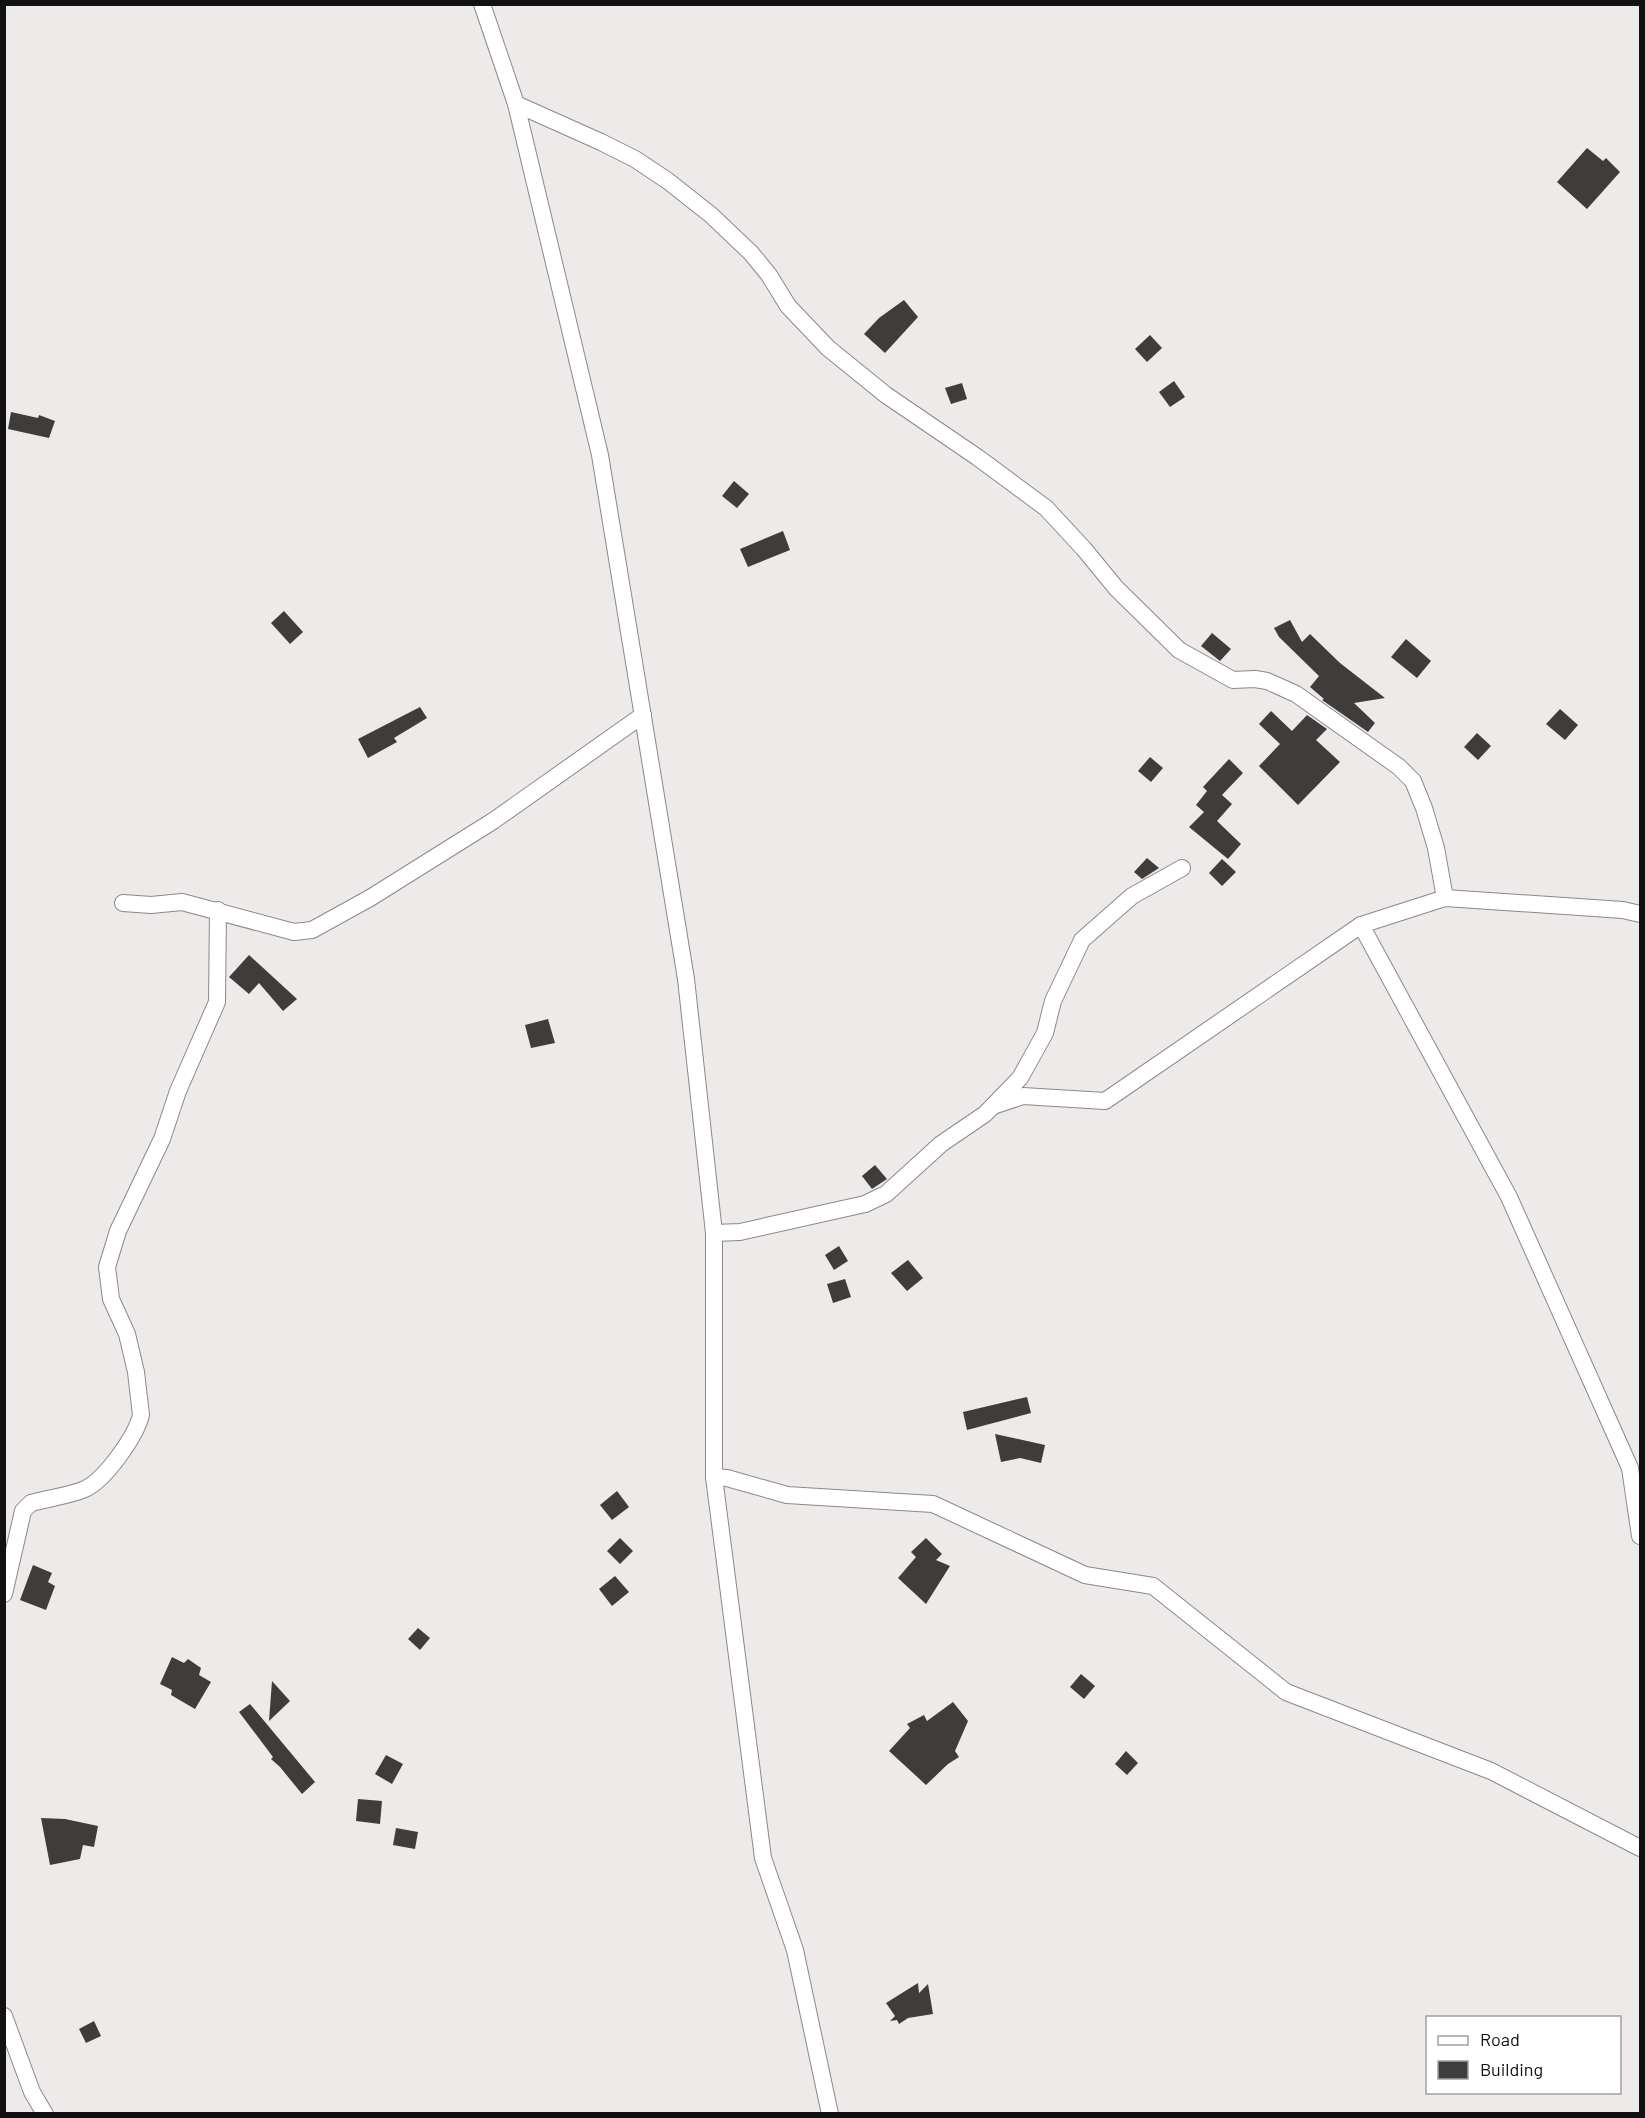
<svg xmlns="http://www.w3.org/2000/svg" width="1645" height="2118" viewBox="0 0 1645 2118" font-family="Barlow,sans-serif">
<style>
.building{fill:#3f3c3c}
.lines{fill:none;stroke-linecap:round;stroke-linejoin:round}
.minor-casing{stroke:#8b8888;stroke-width:18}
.minor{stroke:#fff;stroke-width:16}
</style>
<rect width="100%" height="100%" fill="#eeeaea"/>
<!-- building -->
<g class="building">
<path d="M1587,148L1603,161L1606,158L1620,172L1587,209L1557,182Z"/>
<path d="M904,300L918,317L885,353L864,334L879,318Z"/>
<path d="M1150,335L1162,348L1147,362L1135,349Z"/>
<path d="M1174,381L1185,397L1170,407L1159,392Z"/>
<path d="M962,383L967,399L951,404L945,388Z"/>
<path d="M11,412L38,418L39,415L55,421L49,438L8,429Z"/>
<path d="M734,481L749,494L737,508L722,496Z"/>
<path d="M783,531L790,550L748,567L740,549Z"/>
<path d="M284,611L303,632L290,644L271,623Z"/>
<path d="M1290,620L1302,642L1310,634L1340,663L1385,698L1354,703L1375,723L1368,732L1322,700L1324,699L1310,687L1319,676L1279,637L1274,628Z"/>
<path d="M1212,633L1231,649L1220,661L1201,646Z"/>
<path d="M1406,639L1431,661L1417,678L1391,657Z"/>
<path d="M420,707L427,718L394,738L397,742L368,758L358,739Z"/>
<path d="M1560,709L1578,725L1565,740L1546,724Z"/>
<path d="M1271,711L1292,731L1307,715L1327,729L1316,740L1340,762L1298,805L1259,766L1280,744L1259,724Z"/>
<path d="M1477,733L1491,746L1478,760L1464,747Z"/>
<path d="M1150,757L1163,768L1151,782L1138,771Z"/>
<path d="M1229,759L1243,773L1222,795L1232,804L1217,821L1241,844L1228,859L1189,827L1204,812L1196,805L1207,791L1203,787Z"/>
<path d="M1147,858L1159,868L1142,879L1134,872Z"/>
<path d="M1222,859L1236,872L1222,886L1209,873Z"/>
<path d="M249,955L297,999L283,1011L259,983L249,994L229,977Z"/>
<path d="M548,1019L555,1043L531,1048L525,1025Z"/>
<path d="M875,1165L887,1179L872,1189L862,1176Z"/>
<path d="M839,1246L848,1261L834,1270L825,1255Z"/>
<path d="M908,1260L923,1278L907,1291L891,1273Z"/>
<path d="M845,1279L851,1297L833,1303L827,1284Z"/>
<path d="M1027,1397L1031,1413L967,1430L963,1412Z"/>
<path d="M995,1434L1045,1445L1041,1463L1020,1458L1001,1462Z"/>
<path d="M617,1491L629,1507L612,1520L600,1505Z"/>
<path d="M620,1538L633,1551L620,1564L607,1551Z"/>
<path d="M926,1538L942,1554L936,1560L950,1566L926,1604L898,1578L916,1557L911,1552Z"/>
<path d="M33,1565L52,1573L48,1582L55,1586L46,1610L20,1600Z"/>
<path d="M615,1576L629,1592L612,1606L599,1589Z"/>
<path d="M418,1628L430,1638L420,1650L408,1639Z"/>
<path d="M172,1657L184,1663L188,1659L201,1668L199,1675L211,1682L195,1709L171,1695L172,1690L160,1684Z"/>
<path d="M1081,1674L1095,1686L1084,1699L1070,1687Z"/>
<path d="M272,1681L290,1701L269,1721Z"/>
<path d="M953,1702L968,1721L955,1751L959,1757L948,1764L926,1785L889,1751L910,1728L907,1724L924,1715L927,1721Z"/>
<path d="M250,1704L315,1782L302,1794L280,1767L271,1759L273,1757L239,1712Z"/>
<path d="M1126,1751L1138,1763L1127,1775L1115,1764Z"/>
<path d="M386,1755L403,1764L392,1784L375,1774Z"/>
<path d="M358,1799L382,1801L380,1824L356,1821Z"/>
<path d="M41,1818L65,1819L98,1826L94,1847L83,1845L80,1859L50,1865Z"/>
<path d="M396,1828L418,1832L415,1849L393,1845Z"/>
<path d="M918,1983L919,1993L928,1984L933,2014L908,2018L899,2024L897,2020L890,2021L895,2016L886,2003Z"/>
<path d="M94,2021L101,2036L86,2043L79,2029Z"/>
</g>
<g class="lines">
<defs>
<g id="minor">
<path d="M482,4L516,104L600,455L686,979L714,1233V1477L763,1858L795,1950L830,2114"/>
<path d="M516,104L601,142L635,159L668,181L711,215L751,253L769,275L788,306L828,348L886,395L977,457L1046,508L1084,549L1116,588L1179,650L1233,680L1255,679L1267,681L1296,694L1399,767L1413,781L1424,808L1436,848L1445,898"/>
<path d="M123,903L151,905L182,902L294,932L312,930L370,898L493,821L643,715"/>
<path d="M1361,925L1509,1197L1630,1468L1640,1536"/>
<path d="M993,1106L1023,1096L1105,1101L1361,925L1445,898L1623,910L1640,914"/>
<path d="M714,1233L740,1232L865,1204L886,1194L941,1144L985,1114L1020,1078L1045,1033L1053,1001L1082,940L1132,896L1182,868"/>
<path d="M714,1477L727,1478L787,1495L933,1504L1085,1575L1153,1586L1286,1692L1491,1771L1640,1848"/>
<path d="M4,1594L23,1511L31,1503C48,1498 69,1496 85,1489C105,1480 136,1436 141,1415L136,1372L127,1334L111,1299L107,1267L118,1231L162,1139L178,1091L217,1002L218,910"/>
<path d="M4,2016L32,2092L45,2114"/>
</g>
</defs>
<!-- minor casing -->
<use href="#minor" class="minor-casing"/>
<!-- minor -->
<use href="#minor" class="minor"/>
</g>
<!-- border -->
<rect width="1645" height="2118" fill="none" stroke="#121111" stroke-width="12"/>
<!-- legend -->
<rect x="1426" y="2016" width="195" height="78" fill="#ffffff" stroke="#a0a0a0" stroke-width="1.5"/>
<rect x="1438" y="2036" width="30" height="9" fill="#ffffff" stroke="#a0a0a0" stroke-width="1.5"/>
<text x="1480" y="2046" font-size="18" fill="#121111">Road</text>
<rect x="1438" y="2061" width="30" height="18" fill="#3f3c3c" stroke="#a0a0a0" stroke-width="1.5"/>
<text x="1480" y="2076" font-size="18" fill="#121111">Building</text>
</svg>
